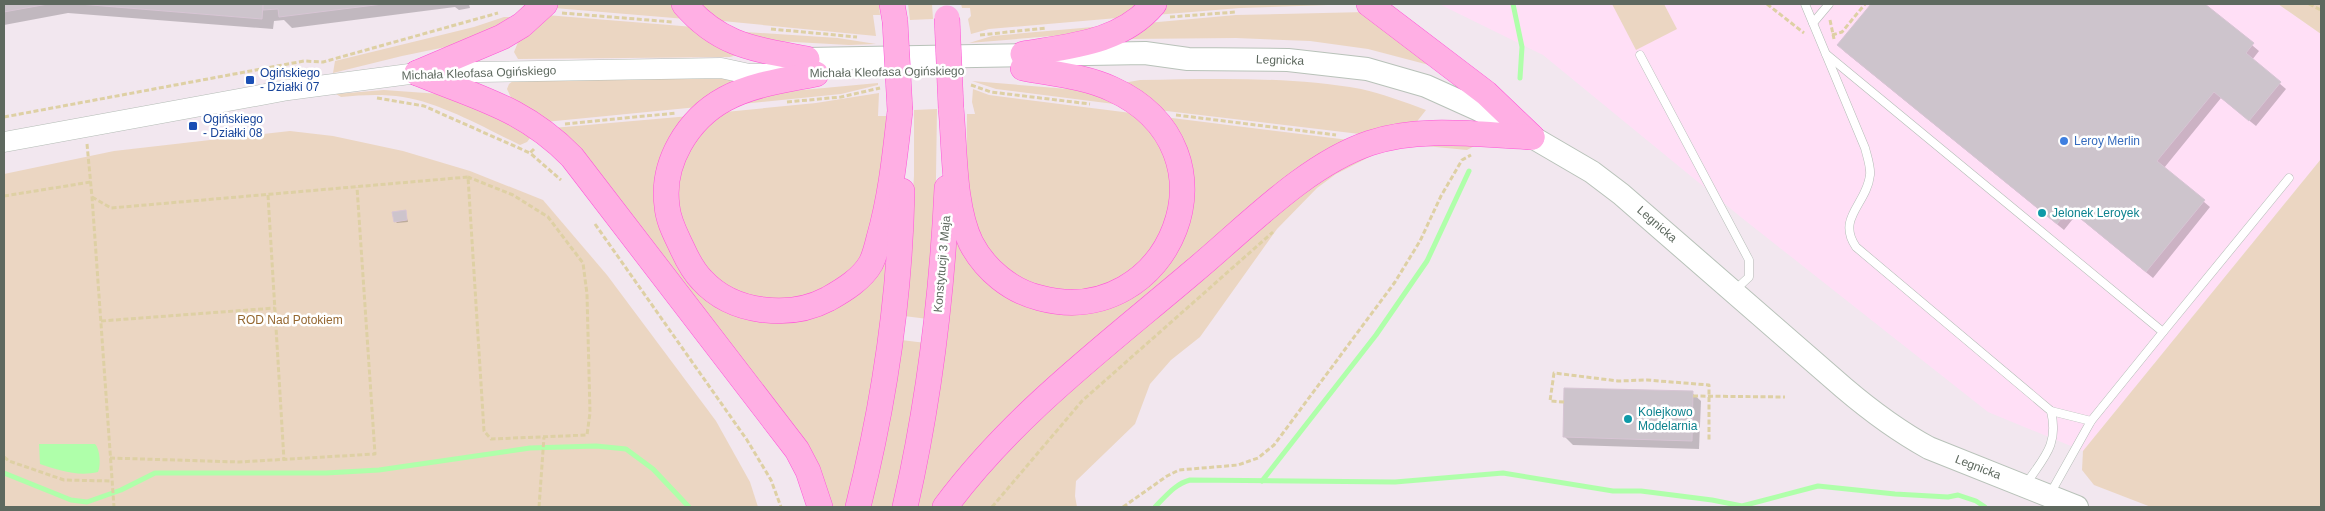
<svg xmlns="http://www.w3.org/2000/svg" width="2325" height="511" viewBox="0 0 2325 511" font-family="Helvetica,sans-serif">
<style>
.commercial{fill:#ffdff6}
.green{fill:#ebd6c2}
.water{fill:#afffaa}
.shadow{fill:#0003}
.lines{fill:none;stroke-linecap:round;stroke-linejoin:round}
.stream{stroke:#afffaa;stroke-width:5}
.building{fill:#cdc4cc;stroke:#d7c5d4}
.service-casing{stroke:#b4bcb6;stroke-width:9}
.tertiary-casing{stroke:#b4bcb6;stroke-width:21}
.secondary-casing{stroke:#b8c2b9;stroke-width:24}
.primary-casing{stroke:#fe54d8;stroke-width:26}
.path{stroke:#ded0a4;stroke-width:3;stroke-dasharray:5 2.5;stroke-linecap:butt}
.service{stroke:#fff;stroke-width:8}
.tertiary{stroke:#fff;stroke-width:20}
.secondary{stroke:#fff;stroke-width:22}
.primary{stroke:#ffafe4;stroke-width:25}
.primary-bridge-casing{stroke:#fe54d8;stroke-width:26;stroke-linecap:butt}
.primary-bridge{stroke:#ffafe4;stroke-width:25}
.transit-dot{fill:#1a4fb4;stroke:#fff;stroke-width:2}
.shop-dot{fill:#3f7fe0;stroke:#fff;stroke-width:2}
.culture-dot{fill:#0f9aa8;stroke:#fff;stroke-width:2}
.labels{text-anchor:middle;stroke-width:5;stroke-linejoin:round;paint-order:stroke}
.street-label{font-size:12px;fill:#5e695f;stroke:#fff}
.transit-label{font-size:12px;fill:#164399;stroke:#fff;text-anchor:start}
.shop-label{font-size:12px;fill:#366cbe;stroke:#fff;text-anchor:start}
.culture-label{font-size:12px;fill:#0d838f;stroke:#fff;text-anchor:start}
.park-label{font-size:12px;fill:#956831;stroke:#fff}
</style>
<rect width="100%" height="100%" fill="#f2e7ef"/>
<!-- commercial -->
<path class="commercial" d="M1439,4H2278L2321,34V159L2083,451L1988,412L1742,218L1543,55Z"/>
<!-- green -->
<g class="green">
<path d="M557,4H674L686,19L554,8Z"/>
<path d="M694,4H879L880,15H873L876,36L712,20Z"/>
<path d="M908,4H932L933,19L910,20Z"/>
<path d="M961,4H1144L1129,17L989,29L971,34L968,19L971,16L970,8H962Z"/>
<path d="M1164,4H1357L1240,8L1155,15Z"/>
<path d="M1612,4H1664L1677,29L1636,50Z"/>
<path d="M2278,4H2321V34Z"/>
<path d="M1366,12L1429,65L1368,49L1310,41L1236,38L1128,39L1147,23L1236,15Z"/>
<path d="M546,15L694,27L737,55L730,57L518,59L514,52L519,40Z"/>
<path d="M504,17H517L470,42L402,56L333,73L335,61L474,27Z"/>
<path d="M1116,25L1076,34L969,43L992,36Z"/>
<path d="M729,31L838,38L876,44L849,45L757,40Z"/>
<path d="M731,78L734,81L698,107L545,122L512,100L507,89L509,84L513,81Z"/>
<path d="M1140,80C1213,79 1289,76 1361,89C1383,94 1405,102 1426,110L1415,124L1368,135L1158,110L1123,83Z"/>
<path d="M972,81L1093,91L1122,105L996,89Z"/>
<path d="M878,83V85L841,94L741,104L759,94Z"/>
<path d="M973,89L989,95L1139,114L1173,169L1168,226L1134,271L1085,293L1022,283L984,248L966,191L967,114H975L972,102Z"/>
<path d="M384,90L440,94L534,133L527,142L520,145C485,128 441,103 403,97C382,94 362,95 341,97L336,94Z"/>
<path d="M879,93L878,116H886V144L866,258L821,294L770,303L714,281L677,215L680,164L715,113L816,103Z"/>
<path d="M937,109L935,244L928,319L904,316L914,176V110Z"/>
<path d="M690,116L666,233L758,317L886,263L878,360L848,507H828L553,128Z"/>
<path d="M1164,117L1349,140L935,507H916L956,242L958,241L1075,310L1179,242Z"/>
<path d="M290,131L333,136L403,151L470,171L543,200L607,275L716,421L750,482L758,507H4V174L114,151Z"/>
<path d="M1433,141L1478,144L1467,150L1415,145L1391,148L1375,154L1336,174L1317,188L1277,229L1200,337L1171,360L1150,384L1135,424L1076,481L1075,496L1077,507H955L991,462L1036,416L1317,179C1351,155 1391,143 1433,141Z"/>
<path d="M2321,159V507H2151L2094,485L2082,470L2083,451Z"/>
<path d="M901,340L926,343L895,507H868Z"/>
</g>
<!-- water -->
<path class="water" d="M39,444H95C100,449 101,465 98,472C78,477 58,470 40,464Z"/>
<!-- shadow -->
<g class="shadow">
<path d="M4,4H469L470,8L459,10L455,7L292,28L284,20L274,21L273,29L68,13L4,25Z"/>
<path d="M1873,4H2203L2259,51L2252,60L2286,89L2256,126L2221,98L2164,168L2210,207L2153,278L2076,215L2064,230L1845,52L1839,45Z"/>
<path d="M405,211L408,222L397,223L395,221Z"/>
<path d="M1692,393L1701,401L1699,449L1573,445L1564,436Z"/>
</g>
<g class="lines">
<!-- stream -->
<g class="stream">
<path d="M1513,4L1522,47L1520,78"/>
<path d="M4,473L71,500L87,502L121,490L155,473H326L379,470L530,448L596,446L626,449L653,469L689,507"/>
<path d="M1262,481L1376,335L1427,261L1469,171"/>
<path d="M1155,507C1166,496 1175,484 1190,480L1395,482L1503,473L1613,491H1641L1712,500L1742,506L1818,486L1895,494L1948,497L1958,495L1976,501L1985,507"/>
</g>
</g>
<!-- building -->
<g class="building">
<path d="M4,4H48L4,12Z"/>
<path d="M79,4H263L262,19Z"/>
<path d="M263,4H383L279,17L278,9L263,10Z"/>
<path d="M1871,4H2205L2254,43L2246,53L2281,82L2249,121L2214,92L2157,161L2205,200L2146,272L2069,209L2057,224L1837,45Z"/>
<path d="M406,210L407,220L394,222L392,212Z"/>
<path d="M1564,388L1693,391L1692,441L1563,437Z"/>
</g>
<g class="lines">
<defs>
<g id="service">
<path d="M1805,4L1865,148C1867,156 1871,167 1870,175C1867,204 1836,218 1856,247L2051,411C2059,445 2044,457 2026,484"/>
<path d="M1813,23L1829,4"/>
<path d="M1826,54L2163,332L2091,421L2050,494"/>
<path d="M1640,55L1749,260V277L1735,290"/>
<path d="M2163,332L2289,178"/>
<path d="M2051,411L2091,421"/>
</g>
<path id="tertiary" d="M4,142L288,90L417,73L721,68L749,74H781"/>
<path id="secondary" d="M807,59L1145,53L1188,59L1288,60L1367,69L1426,86L1477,109L1532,137L1592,172L1621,194L1844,388C1871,411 1898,431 1929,448L2077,507"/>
<g id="primary">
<path d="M684,4C720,46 755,49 807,59"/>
<path d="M892,4L895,21"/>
<path d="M1369,4L1486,93L1532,137"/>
<path d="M1023,54C1070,46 1121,43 1154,4"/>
<path d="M417,73C478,98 524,108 572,157L797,450L808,471L820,507"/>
<path d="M417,73L502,37L522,25L545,4"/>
<path d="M816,74C785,80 753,84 725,99C688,119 661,163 667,206C668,221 676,235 682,248C687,259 693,271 702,280C733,314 790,319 828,299C844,290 862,279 871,263C875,255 877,246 879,238C891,196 895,154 900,111"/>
<path d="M951,108C955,150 953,206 971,243C985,270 1011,291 1040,298C1169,332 1246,150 1112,89C1084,76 1053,74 1023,68"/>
<path d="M858,507C884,404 900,298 902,191"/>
<path d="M905,507C929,402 942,296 947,188"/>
<path d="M945,507C1014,414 1107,345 1194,271C1247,227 1305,165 1370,143C1421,126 1479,135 1532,137"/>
</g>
</defs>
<!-- service casing -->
<use href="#service" class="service-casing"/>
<!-- tertiary casing -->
<use href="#tertiary" class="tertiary-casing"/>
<!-- secondary casing -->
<use href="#secondary" class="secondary-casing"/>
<!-- primary casing -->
<use href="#primary" class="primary-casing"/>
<!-- path -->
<g class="path">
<path d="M1767,4L1804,33"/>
<path d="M2309,4L2321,10"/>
<path d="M562,13L673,22"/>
<path d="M1170,17L1236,12"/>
<path d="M1830,20L1834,39"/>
<path d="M771,29L857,37"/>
<path d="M980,35L1046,28"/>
<path d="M1832,35L1842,32L1865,4"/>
<path d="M971,85L991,92L1090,104"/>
<path d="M377,98L424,106L530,153"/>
<path d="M787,102L841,97L880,88"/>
<path d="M1176,115L1336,135"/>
<path d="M4,117L304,61L323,62L498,13"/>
<path d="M565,124L676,113"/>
<path d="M87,144L92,197L114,507"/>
<path d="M534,149L530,153L561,180"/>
<path d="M268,195L284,460"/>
<path d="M4,196L91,182"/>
<path d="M92,197L111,208L468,177L484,431L491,439L587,435L590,413L587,294L583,263L548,217L513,195L468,177"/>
<path d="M595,224L747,440L771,480L781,507"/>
<path d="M101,321L275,308"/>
<path d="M1693,396L1785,397"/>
<path d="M1564,402L1550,401L1554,373L1618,381L1647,380L1709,385V442"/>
<path d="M4,457L9,461L64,480L111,481"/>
<path d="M110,458L239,462L375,454L357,187"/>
<path d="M539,507L544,437"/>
<path d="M992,507L1082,401L1273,232"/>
<path d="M1123,507L1167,476L1179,470L1238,465L1258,458L1274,445L1395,282L1420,241L1441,196L1462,160L1471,155"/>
</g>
<!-- service -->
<use href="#service" class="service"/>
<!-- tertiary -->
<use href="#tertiary" class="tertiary"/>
<!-- secondary -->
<use href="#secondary" class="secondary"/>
<!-- primary -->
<use href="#primary" class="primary"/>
<defs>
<g id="primary-bridge">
<path d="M947,18L951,108"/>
<path d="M895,21L900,111"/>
</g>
</defs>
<!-- primary-bridge casing -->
<use href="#primary-bridge" class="primary-bridge-casing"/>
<!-- primary-bridge -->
<use href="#primary-bridge" class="primary-bridge"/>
</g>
<!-- markers -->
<g class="transit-dot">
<rect x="245" y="75" width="10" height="10" rx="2.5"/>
<rect x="188" y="121" width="10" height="10" rx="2.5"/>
</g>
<circle class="shop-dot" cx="2064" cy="141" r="5"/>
<g class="culture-dot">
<circle cx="2042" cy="213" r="5"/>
<circle cx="1628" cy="419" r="5"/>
</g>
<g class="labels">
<!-- street labels -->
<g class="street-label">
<text transform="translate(1280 60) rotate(2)" y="4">Legnicka</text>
<text transform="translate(887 72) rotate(-1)" y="4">Michała Kleofasa Ogińskiego</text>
<text transform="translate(479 73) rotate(-2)" y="4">Michała Kleofasa Ogińskiego</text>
<text transform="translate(1657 224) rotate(41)" y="4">Legnicka</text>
<text transform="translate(942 264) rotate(-85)" y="4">Konstytucji 3 Maja</text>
<text transform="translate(1978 467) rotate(21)" y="4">Legnicka</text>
</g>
<!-- transit labels -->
<g class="transit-label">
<text x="260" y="77">Ogińskiego<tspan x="260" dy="14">- Działki 07</tspan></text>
<text x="203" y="123">Ogińskiego<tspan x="203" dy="14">- Działki 08</tspan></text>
</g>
<!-- shop labels -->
<g class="shop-label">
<text x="2074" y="145">Leroy Merlin</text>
</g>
<!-- culture labels -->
<g class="culture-label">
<text x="2052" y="217">Jelonek Leroyek</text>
<text x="1638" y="416">Kolejkowo<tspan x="1638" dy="14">Modelarnia</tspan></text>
</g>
<!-- park labels -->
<g class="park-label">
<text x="290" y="324">ROD Nad Potokiem</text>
</g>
</g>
<!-- border -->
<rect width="2325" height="511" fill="none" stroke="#5e695f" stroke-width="10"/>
</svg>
